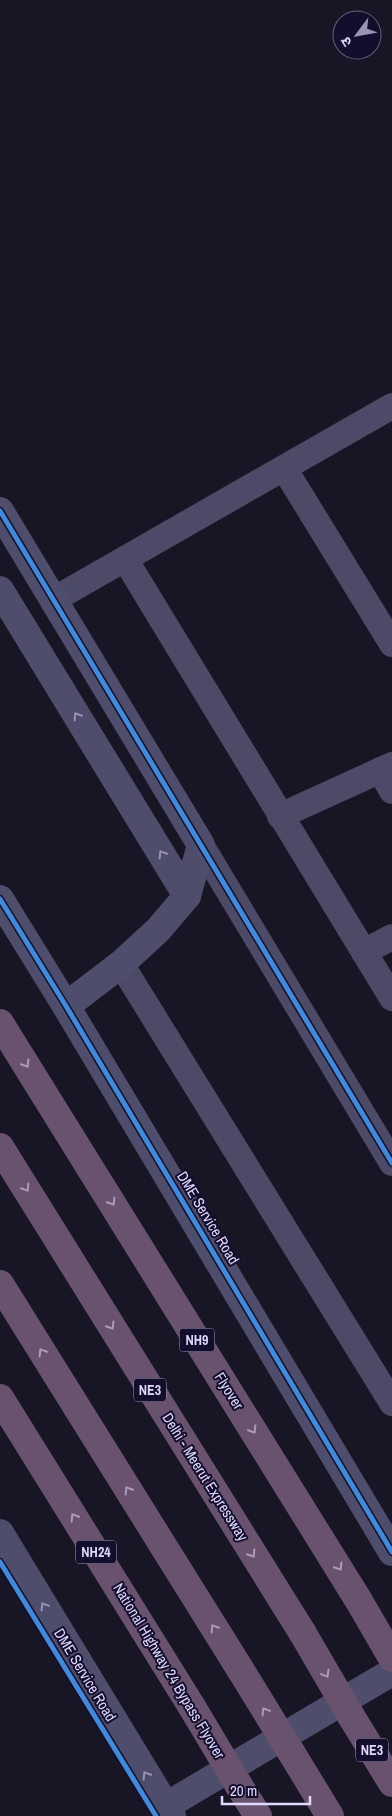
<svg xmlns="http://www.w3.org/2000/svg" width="392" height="1816" viewBox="0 0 392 1816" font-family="'Archivo Narrow','Noto Sans Devanagari',sans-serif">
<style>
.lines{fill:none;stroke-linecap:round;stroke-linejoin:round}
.street{stroke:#4c4a66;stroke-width:26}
.secondary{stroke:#4f4d6c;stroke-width:28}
.highway{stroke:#68526e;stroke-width:28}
.highway-bridge{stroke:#68526e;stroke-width:28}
.cycleway-casing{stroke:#140e2c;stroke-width:8}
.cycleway{stroke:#408adc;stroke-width:5}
.oneway{stroke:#9793b6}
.oneway2{stroke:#a99cbe}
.labels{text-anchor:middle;stroke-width:4;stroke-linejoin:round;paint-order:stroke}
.shield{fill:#140e2c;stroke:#a29cc0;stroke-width:1}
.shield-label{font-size:14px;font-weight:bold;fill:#dfd9ff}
.street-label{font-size:15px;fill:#dfd9ff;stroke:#140e2c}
</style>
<rect width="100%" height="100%" fill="#181525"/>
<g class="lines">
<!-- street -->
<g class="street">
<path d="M284,468L392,644"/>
<path d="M125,559L392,998"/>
<path d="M53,600L392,406"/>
<path d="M380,770L392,791"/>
<path d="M280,816L392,765"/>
<path d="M201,845L392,1163"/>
<path d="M364,952L392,937"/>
<path d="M121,964L392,1403"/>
</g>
<!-- secondary -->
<g class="secondary">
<path d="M0,511L201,845L187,896L158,930L121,964L66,1006"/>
<path d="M0,590L187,896"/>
<path d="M0,899L66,1006L392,1552"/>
<path d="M0,1533L172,1816"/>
<path d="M166,1806L392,1672"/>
</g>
<!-- highway -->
<g class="highway">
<path d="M0,1023L359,1601L392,1658"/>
<path d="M0,1147L302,1632"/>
<path d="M0,1284L240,1669"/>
<path d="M0,1398L192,1707"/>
<path d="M351,1716L392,1783"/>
<path d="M291,1752L330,1816"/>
<path d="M238,1784L258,1816"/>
</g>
<!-- highway-bridge -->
<g class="highway-bridge">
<path d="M302,1632L351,1716"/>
<path d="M240,1669L291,1752"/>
<path d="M192,1707L238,1784"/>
</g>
<defs>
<g id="cycleway">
<path d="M0,511L392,1163"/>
<path d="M0,899L66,1006L392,1552"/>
<path d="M0,1562L156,1816"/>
</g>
</defs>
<!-- cycleway casing -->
<use href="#cycleway" class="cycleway-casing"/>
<!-- cycleway -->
<use href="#cycleway" class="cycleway"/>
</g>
<!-- one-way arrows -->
<defs><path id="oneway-chevron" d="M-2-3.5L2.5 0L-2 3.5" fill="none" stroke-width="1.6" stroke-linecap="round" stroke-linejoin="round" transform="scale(1.25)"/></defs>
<g class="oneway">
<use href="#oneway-chevron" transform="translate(77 716) rotate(-122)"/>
<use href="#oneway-chevron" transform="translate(162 854) rotate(-122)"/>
<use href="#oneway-chevron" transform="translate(44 1606) rotate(-121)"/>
<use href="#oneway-chevron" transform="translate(146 1775) rotate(-122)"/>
</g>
<g class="oneway2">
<use href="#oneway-chevron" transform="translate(26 1064) rotate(58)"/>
<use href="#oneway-chevron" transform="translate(26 1188) rotate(58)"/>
<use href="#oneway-chevron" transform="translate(112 1202) rotate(58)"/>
<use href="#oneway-chevron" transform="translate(111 1326) rotate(58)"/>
<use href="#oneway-chevron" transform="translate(42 1352) rotate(-122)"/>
<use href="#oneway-chevron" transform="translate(253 1430) rotate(58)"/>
<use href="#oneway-chevron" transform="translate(128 1490) rotate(-122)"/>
<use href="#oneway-chevron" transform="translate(74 1517) rotate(-122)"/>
<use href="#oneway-chevron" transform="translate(252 1554) rotate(58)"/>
<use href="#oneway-chevron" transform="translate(339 1567) rotate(58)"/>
<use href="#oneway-chevron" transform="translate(214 1628) rotate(-122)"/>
<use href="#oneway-chevron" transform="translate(326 1674) rotate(59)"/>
<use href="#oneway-chevron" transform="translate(265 1711) rotate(-121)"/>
</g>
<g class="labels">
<!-- shield labels -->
<g class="shield">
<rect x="179.5" y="1328.5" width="35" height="23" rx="4"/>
<rect x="134" y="1378.5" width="32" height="23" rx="4"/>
<rect x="76" y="1540.5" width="40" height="23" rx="4"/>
<rect x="356" y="1738.5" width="32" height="23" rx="4"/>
</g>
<g class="shield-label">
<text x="197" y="1345">NH9</text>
<text x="150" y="1395">NE3</text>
<text x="96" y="1557">NH24</text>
<text x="372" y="1755">NE3</text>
</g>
<!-- street labels -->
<g class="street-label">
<text transform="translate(208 1218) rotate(59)" y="5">DME Service Road</text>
<text transform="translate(229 1391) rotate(58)" y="5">Flyover</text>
<text transform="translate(205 1477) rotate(58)" y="5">Delhi - Meerut Expressway</text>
<text transform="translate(169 1671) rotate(59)" y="5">National Highway 24 Bypass Flyover</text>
<text transform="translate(85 1675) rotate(59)" y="5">DME Service Road</text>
</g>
</g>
<!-- north arrow -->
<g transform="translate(357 35) rotate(238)"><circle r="24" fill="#140e2c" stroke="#655f80"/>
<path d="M0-4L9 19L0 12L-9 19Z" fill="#9994b3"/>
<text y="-8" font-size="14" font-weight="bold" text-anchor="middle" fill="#dfd9ff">उ</text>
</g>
<!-- scale -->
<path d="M222 1796v8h88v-8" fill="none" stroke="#dfd9ff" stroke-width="2.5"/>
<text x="230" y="1796" font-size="15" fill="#dfd9ff" stroke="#140e2c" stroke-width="4" paint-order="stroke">20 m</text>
</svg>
